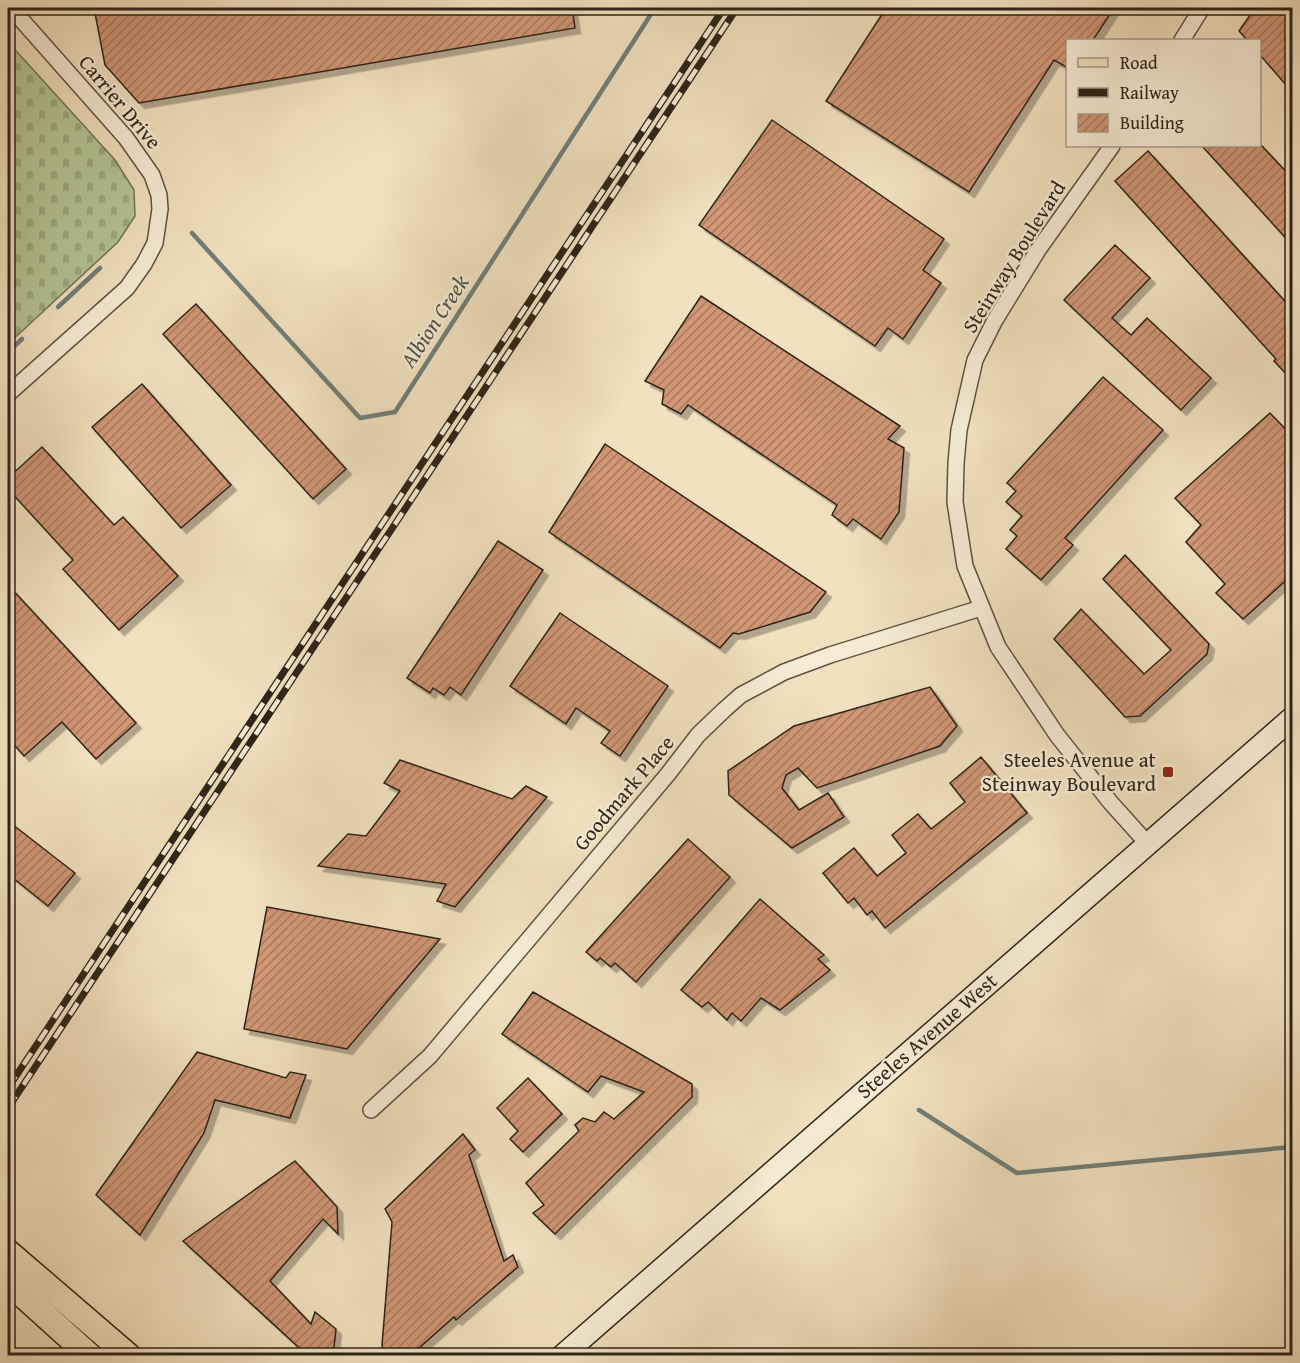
<svg xmlns="http://www.w3.org/2000/svg" width="1300" height="1363" viewBox="0 0 1300 1363" font-family="'Gentium Book Plus',serif">
<style>
.cemetery{fill:url(#cemetery-stones);stroke:#707457;stroke-width:1.5}
.lines{fill:none;stroke-linecap:round;stroke-linejoin:round}
.stream{stroke:#717f79;stroke-width:4.5}
.building{fill:url(#building-hatch);stroke:#2d2418;stroke-width:1.5;filter:url(#shadow)}
.minor-casing{stroke:#5e5342;stroke-width:18}
.secondary-casing{stroke:#2d2418;stroke-width:24}
.primary-casing{stroke:#2d2418;stroke-width:27}
.minor{stroke:#f6ecd5;stroke-width:15}
.secondary{stroke:#f6ecd5;stroke-width:21}
.primary{stroke:#f1e1bf;stroke-width:24}
.rail-casing{stroke:#2d2418;stroke-width:7}
.rail{stroke:#f6ecd5;stroke-width:4.5;stroke-dasharray:14;stroke-linecap:butt}
.poi-dot{fill:#8f2418;stroke:#f6ecd5;stroke-width:2}
.labels{text-anchor:middle;stroke-width:4.5;stroke-linejoin:round;paint-order:stroke}
.street-label{font-size:21px;fill:#2d2418;stroke:#f6ecd5}
.poi-label{font-size:21px;fill:#2d2418;stroke:#f6ecd5;text-anchor:end}
.water-label{font-size:22px;font-style:italic;fill:#4f5149;stroke:#f6ecd5}
</style>
<defs>
<pattern id="cemetery-stones" width="16" height="16" patternUnits="userSpaceOnUse" patternTransform="scale(1.5)"><rect width="16" height="16" fill="#b4c496"/><path d="M2 7V4a2 2 0 0 1 4 0v3zM10 15v-3a2 2 0 0 1 4 0v3z" fill="#9ba881"/></pattern>
<pattern id="building-hatch" width="6" height="6" patternUnits="userSpaceOnUse" patternTransform="scale(1.5)"><rect width="6" height="6" fill="#d09674"/><path d="M-1 1l2-2M0 6l6-6M5 7l2-2" fill="none" stroke="#a97a5e"/></pattern>
<filter id="shadow"><feDropShadow dx="5.5" dy="5.5" stdDeviation="0" flood-color="#0004"/></filter>
</defs>
<rect width="100%" height="100%" fill="#f1e1bf"/>
<filter id="stains"><feTurbulence type="fractalNoise" baseFrequency=".00333" numOctaves="4"/><feColorMatrix values="0 0 0 0 .2 0 0 0 0 .09 0 0 0 0 .02 0 0 0 .5 -.17"/></filter>
<radialGradient id="worn" r=".72"><stop offset=".6" stop-color="#630" stop-opacity="0"/><stop offset="1" stop-color="#630" stop-opacity=".3"/></radialGradient>
<!-- cemetery -->
<path class="cemetery" d="M8,42L115,160L134,190L135,216L118,242L8,344Z"/>
<g class="lines">
<!-- stream -->
<g class="stream">
<path d="M192,233L360,418L395,412L655,8"/>
<path d="M58,307L100,268"/>
<path d="M8,352L22,339"/>
<path d="M919,1110L1017,1173L1292,1147"/>
</g>
</g>
<!-- building -->
<g class="building">
<path d="M94,8H572L575,28L139,103L105,65Z"/>
<path d="M886,8H1114L1093,40H1068V68L1054,60L969,192L826,101Z"/>
<path d="M1255,8H1293V93L1260,55V40H1247L1239,31Z"/>
<path d="M772,120L944,239L923,270L941,283L903,339L888,328L875,346L699,225Z"/>
<path d="M1202,146H1262L1293,179V246Z"/>
<path d="M1148,151L1293,310V381L1274,361L1276,359L1115,181Z"/>
<path d="M1115,245L1150,278L1112,318L1131,335L1147,318L1211,378L1181,410L1064,300Z"/>
<path d="M701,296L900,426L888,439L904,448L899,512L881,539L853,519L847,526L832,515L837,505L688,405L681,414L662,404L664,390L645,381Z"/>
<path d="M196,304L346,469L313,499L163,334Z"/>
<path d="M1103,377L1163,430L1065,538L1073,545L1041,580L1006,549L1017,536L1010,530L1022,516L1006,502L1016,491L1007,483Z"/>
<path d="M142,384L231,485L181,528L92,427Z"/>
<path d="M1270,413L1293,437V574L1243,619L1216,593L1225,584L1186,542L1201,525L1175,498Z"/>
<path d="M605,444L826,592L810,612L739,634L733,633L720,648L549,532Z"/>
<path d="M42,447L114,525L123,517L178,576L119,630L63,569L73,560L8,489V478Z"/>
<path d="M498,541L543,570L461,695L450,687L444,695L433,688L430,693L407,678Z"/>
<path d="M1125,555L1209,644L1207,654L1140,716L1125,717L1054,639L1081,609L1144,674L1171,650L1103,579Z"/>
<path d="M8,585L136,723L96,759L62,722L24,756L8,738Z"/>
<path d="M560,613L668,686L620,756L601,743L610,731L576,708L566,724L510,686Z"/>
<path d="M930,687L957,726L940,746L817,788L798,768L786,775L782,788L799,810L828,793L844,817L792,848L729,795L728,771L794,726Z"/>
<path d="M981,757L1027,813L885,928L872,911L867,915L854,898L848,903L823,873L854,848L877,876L906,853L892,835L918,814L931,829L965,802L950,783Z"/>
<path d="M400,760L512,799L526,786L547,797L455,907L437,901L446,884L318,866L348,834L366,836L400,791L384,783Z"/>
<path d="M8,821L75,873L48,906L8,874Z"/>
<path d="M688,839L730,877L636,982L615,963L611,967L600,958L597,961L586,952Z"/>
<path d="M760,899L824,955L818,959L830,970L780,1010L761,998L741,1021L732,1013L727,1020L708,1002L702,1007L681,990Z"/>
<path d="M267,907L440,939L347,1049L244,1029Z"/>
<path d="M533,992L692,1084V1097L555,1234L533,1213L544,1205L526,1183L579,1131L575,1125L583,1118L595,1122L604,1112L614,1119L644,1092L601,1076L588,1092L502,1034Z"/>
<path d="M197,1052L286,1078L290,1072L306,1075L290,1118L215,1100L204,1133L140,1235L96,1195Z"/>
<path d="M528,1078L562,1114L523,1152L510,1139L518,1131L497,1108Z"/>
<path d="M463,1134L475,1150L469,1155L504,1261L513,1255L518,1267L456,1320L454,1317L410,1356H384L382,1345L392,1222L385,1209Z"/>
<path d="M295,1161L337,1207L338,1234L323,1219L270,1281L311,1324L315,1312L336,1329L333,1356H308L183,1241Z"/>
</g>
<g class="lines">
<defs>
<g id="minor">
<path d="M1182,40L1202,8"/>
<path d="M1112,146L1038,250L995,320L975,360L959,430L956,463L955,502L965,566L998,647L1057,735L1111,803L1147,843"/>
<path d="M8,394L127,288L144,264L155,243L160,209L159,195L152,175L126,138L11,8"/>
<path d="M371,1110L430,1056L668,774L698,735L724,710L741,695L784,672L830,655L981,608"/>
</g>
<path id="secondary" d="M562,1356L1292,718"/>
<g id="primary">
<path d="M8,1252L129,1356"/>
<path d="M8,1282L90,1356"/>
</g>
</defs>
<!-- minor casing -->
<use href="#minor" class="minor-casing"/>
<!-- secondary casing -->
<use href="#secondary" class="secondary-casing"/>
<!-- primary casing -->
<use href="#primary" class="primary-casing"/>
<!-- minor -->
<use href="#minor" class="minor"/>
<!-- secondary -->
<use href="#secondary" class="secondary"/>
<!-- primary -->
<use href="#primary" class="primary"/>
<defs>
<g id="rail">
<path d="M8,1088L724,8"/>
<path d="M8,1108L737,8"/>
</g>
</defs>
<!-- rail casing -->
<use href="#rail" class="rail-casing"/>
<!-- rail -->
<use href="#rail" class="rail"/>
</g>
<!-- markers -->
<rect class="poi-dot" x="1162" y="766" width="12" height="12" rx="3"/>
<g class="labels">
<!-- street labels -->
<g class="street-label">
<text transform="translate(120 102) rotate(50)" y="7">Carrier Drive</text>
<text transform="translate(1014 257) rotate(-58)" y="7">Steinway Boulevard</text>
<text transform="translate(624 793) rotate(-50)" y="7">Goodmark Place</text>
<text transform="translate(927 1036) rotate(-41)" y="7">Steeles Avenue West</text>
</g>
<!-- poi labels -->
<g class="poi-label">
<text x="1156" y="767">Steeles Avenue at<tspan x="1156" dy="24">Steinway Boulevard</tspan></text>
</g>
<!-- water labels -->
<g class="water-label">
<text transform="translate(434 321) rotate(-57)" y="8">Albion Creek</text>
</g>
</g>
<!-- margin -->
<rect width="1300" height="1363" fill="none" stroke="#f1e1bf" stroke-width="30"/>
<rect x="9" y="9" width="1282" height="1345" fill="none" stroke="#2d2418" stroke-width="3"/>
<rect x="15" y="15" width="1270" height="1333" fill="none" stroke="#2d2418" stroke-width="1.5"/>
<!-- legend -->
<rect x="1066" y="39" width="195" height="108" fill="#f6ecd5" stroke="#a69c89" stroke-width="1.5"/>
<rect x="1078" y="58" width="30" height="9" fill="#f1e1bf" stroke="#a69c89" stroke-width="1.5"/>
<text x="1120" y="69" font-size="18" fill="#2d2418">Road</text>
<rect x="1078" y="88" width="30" height="9" fill="#2d2418" stroke="#a69c89" stroke-width="1.5"/>
<text x="1120" y="99" font-size="18" fill="#2d2418">Railway</text>
<rect x="1078" y="114" width="30" height="18" fill="url(#building-hatch)" stroke="#a69c89" stroke-width="1.5"/>
<text x="1120" y="129" font-size="18" fill="#2d2418">Building</text>
<rect width="100%" height="100%" filter="url(#stains)"/>
<rect width="100%" height="100%" fill="url(#worn)"/>
</svg>
